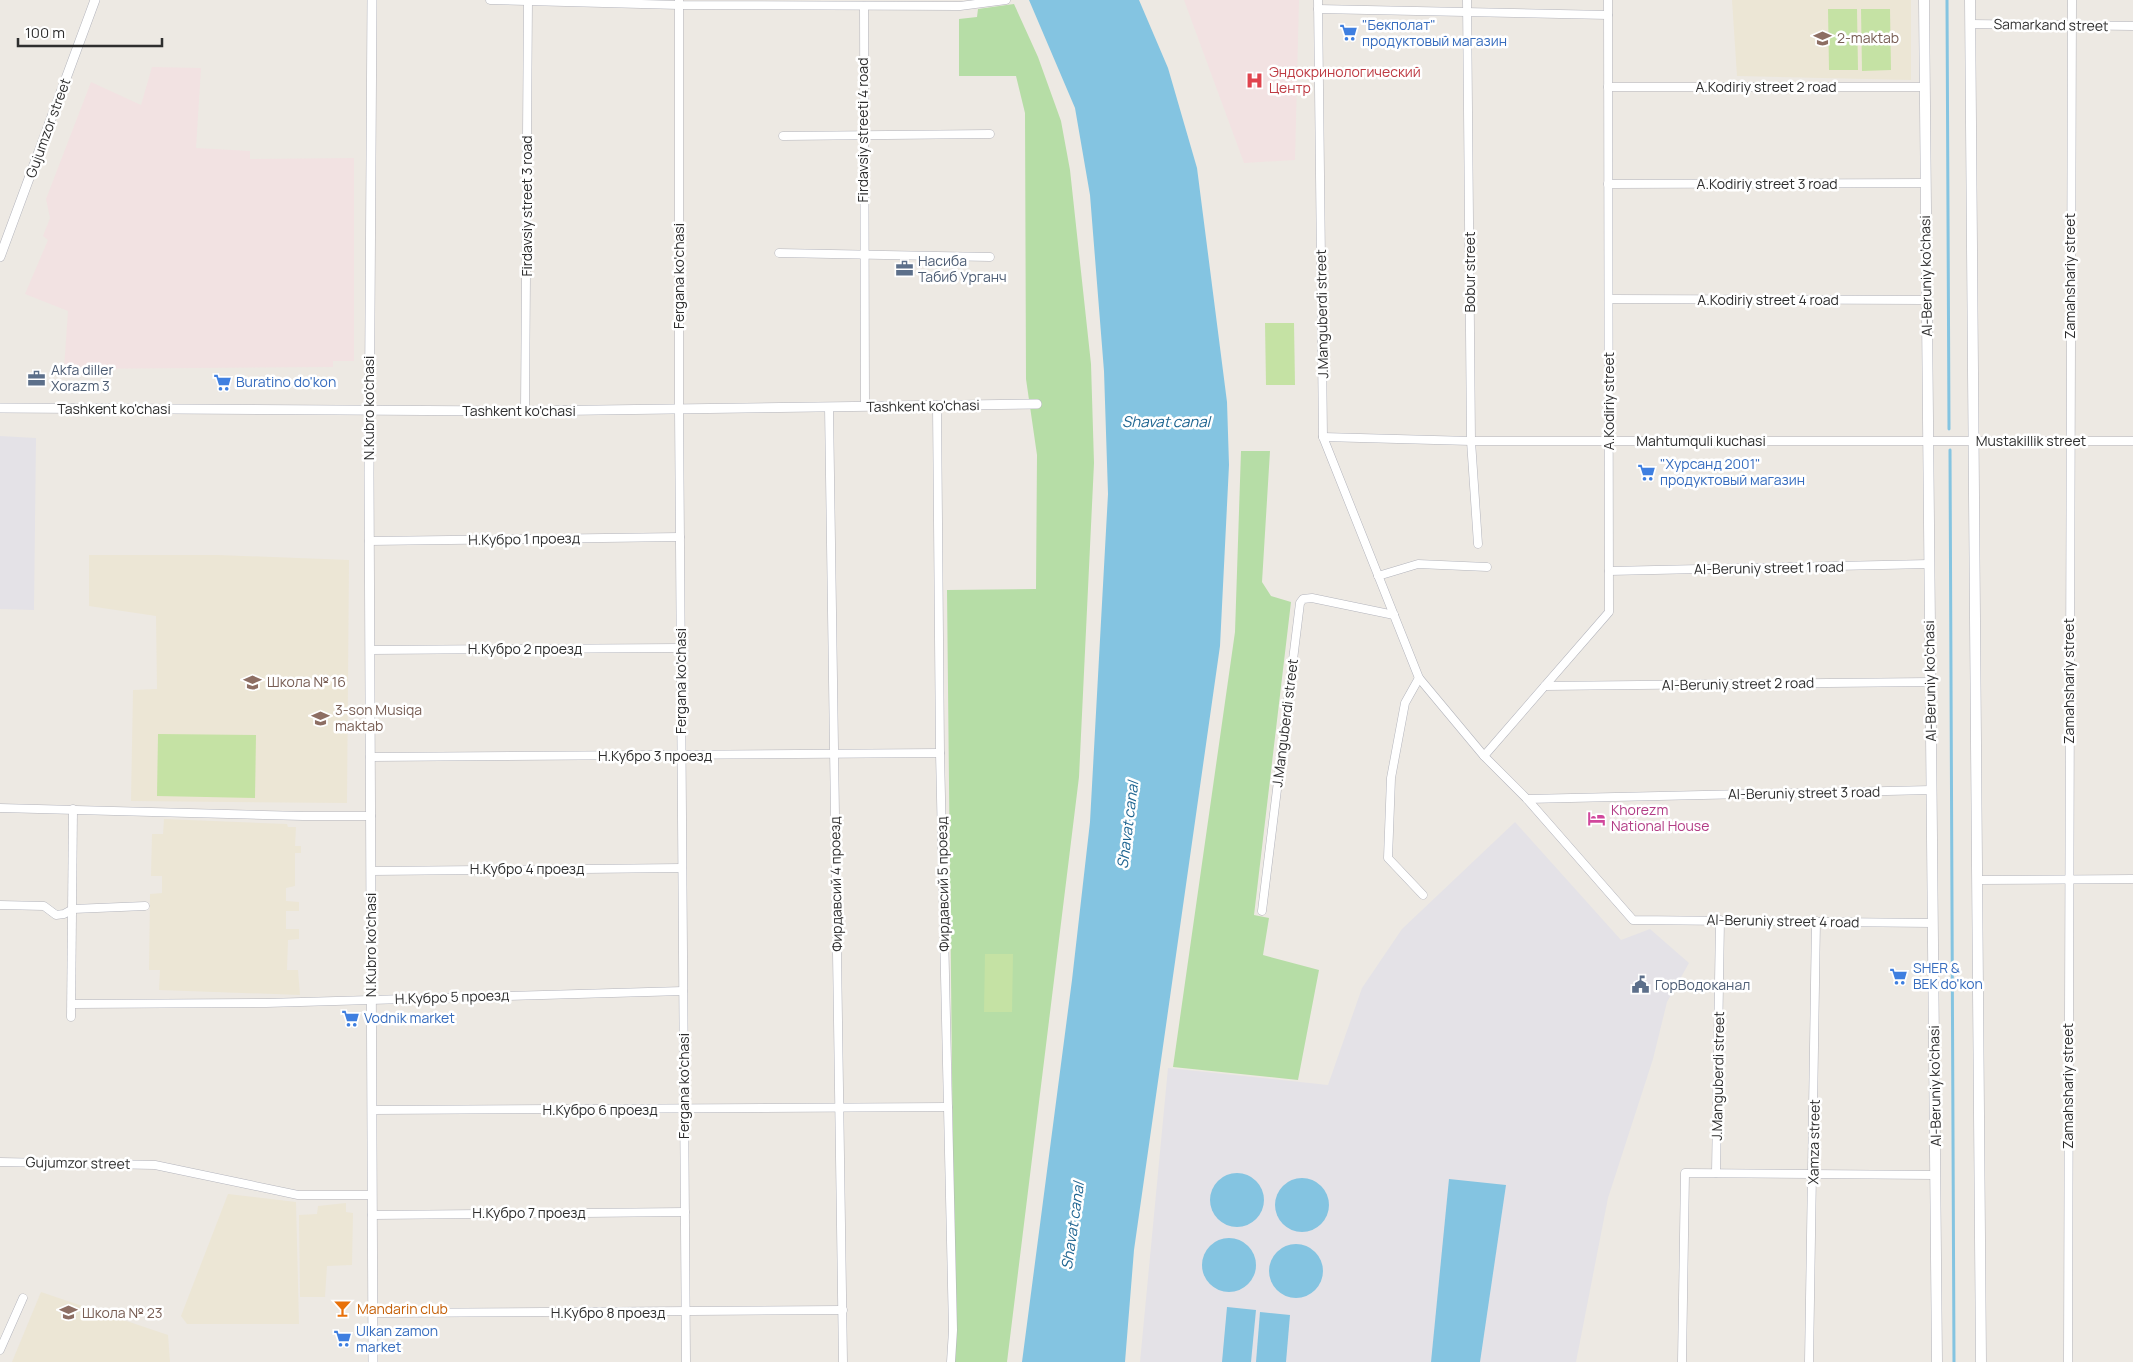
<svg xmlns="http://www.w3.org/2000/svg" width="2133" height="1362" viewBox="0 0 2133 1362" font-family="Manrope,sans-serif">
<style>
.industrial{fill:#e4e2e7}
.education{fill:#ece6d5}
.medical{fill:#f2e2e2}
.green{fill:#b6dda6}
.pitch{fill:#c5e2a4}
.water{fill:#84c4e1}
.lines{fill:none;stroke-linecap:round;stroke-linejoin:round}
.stream{stroke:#84c4e1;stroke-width:3}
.minor-casing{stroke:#b3b4bc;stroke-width:9}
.tertiary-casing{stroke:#b3b4bc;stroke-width:10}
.secondary-casing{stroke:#b3b4bc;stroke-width:11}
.minor{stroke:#fff;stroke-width:8}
.tertiary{stroke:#fff;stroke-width:9}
.secondary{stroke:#fff;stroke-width:10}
.labels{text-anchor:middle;stroke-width:5;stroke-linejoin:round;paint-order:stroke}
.shop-label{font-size:14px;fill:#366cbe;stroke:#fff;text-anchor:start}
.street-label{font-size:14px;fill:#2e2e2e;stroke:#fff}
.education-label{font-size:14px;fill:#785e54;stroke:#fff;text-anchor:start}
.health-label{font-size:14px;fill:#be3a42;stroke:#fff;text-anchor:start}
.service-label{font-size:14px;fill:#4e5e75;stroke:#fff;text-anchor:start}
.hotel-label{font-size:14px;fill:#b23c85;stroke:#fff;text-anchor:start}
.food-label{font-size:14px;fill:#c56008;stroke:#fff;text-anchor:start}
.water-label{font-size:15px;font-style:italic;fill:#1f6591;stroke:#fff}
</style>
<rect width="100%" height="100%" fill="#ede9e3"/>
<!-- industrial -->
<g class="industrial">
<path d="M0,436L36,438L34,610L0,609Z"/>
<path d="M1515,822L1621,940L1650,929L1689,963L1667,1002L1653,1059L1608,1198L1576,1362H1140L1168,1068L1328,1085L1362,988L1402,929Z"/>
</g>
<!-- education -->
<g class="education">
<path d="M1732,0H1911V80L1737,76Z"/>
<path d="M89,555H218L349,560L347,803L131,801L133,690L157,689L156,616L89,606Z"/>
<path d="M164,819L287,824L288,827H296L295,846H301V853H295V886L286,888V901L299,902V911H286V929H299V939L288,940L287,970H298L300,995L159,990L160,970H149L150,894L162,893V876H151L152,834H163Z"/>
<path d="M228,1194L296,1202L299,1324H187L181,1316Z"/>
<path d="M346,1203V1212L353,1213L352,1265L327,1266L325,1297H300L299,1215L317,1214L318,1206Z"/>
<path d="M41,1292L168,1335L170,1362H12Z"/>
</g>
<!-- medical -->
<g class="medical">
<path d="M1184,0H1299L1295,160L1244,163Z"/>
<path d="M152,67L201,68L196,148L250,151V159L354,158V361H333V367L64,369L68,311L25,294L48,240L43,236L50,218L46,199L91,82L141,105Z"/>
</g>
<!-- green -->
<g class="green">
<path d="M1014,4L1038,57L1061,121L1070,170L1091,364L1094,463L1079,777L1007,1362H955L947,590L1036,589L1037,455L1026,379L1025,113L1016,76H959V19L977,17L978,9Z"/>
<path d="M1241,451H1270L1262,582L1271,596L1291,602L1254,915L1269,918L1263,955L1319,970L1298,1080L1173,1067L1235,632Z"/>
</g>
<!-- pitch -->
<g class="pitch">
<path d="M1828,9H1857L1858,70H1829Z"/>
<path d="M1861,9H1890L1891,70L1862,71Z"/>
<path d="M1265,323H1294L1295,385H1266Z"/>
<path d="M158,734L256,735L255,798L157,796Z"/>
<path d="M985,954H1013L1012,1012H984Z"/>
</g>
<!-- water -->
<g class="water">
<path d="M1029,0H1139L1168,68L1197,168L1227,402L1229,465L1220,646L1134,1250L1125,1362H1022L1072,980L1090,822L1108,494L1104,371L1090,195L1075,108Z"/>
<circle cx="1237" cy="1200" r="27"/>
<circle cx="1302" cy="1205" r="27"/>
<path d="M1449,1179L1506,1185L1480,1362H1431Z"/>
<circle cx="1229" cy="1265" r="27"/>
<circle cx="1296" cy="1271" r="27"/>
<path d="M1227,1307L1256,1310L1251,1362H1222Z"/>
<path d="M1260,1312L1290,1315L1286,1362H1256Z"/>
</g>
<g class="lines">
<!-- stream -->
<g class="stream">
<path d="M1947,0L1949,429"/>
<path d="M1950,450L1954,1362"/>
</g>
<defs>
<g id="minor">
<path d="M490,0L679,5L960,6L1006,0"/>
<path d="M679,0V409L686,1362"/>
<path d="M1318,0L1323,437L1419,678L1484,756L1527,799L1633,920L1933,923"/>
<path d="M1467,0L1471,441L1478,544"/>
<path d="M864,6L865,406"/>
<path d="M1318,9L1608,15"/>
<path d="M1970,24L2133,26"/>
<path d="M1608,87H1925"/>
<path d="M783,136L990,134"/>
<path d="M1608,184L1925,183"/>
<path d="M779,253L990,257"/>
<path d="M1609,299L1927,300"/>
<path d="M937,406L940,753L953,1330L951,1362"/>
<path d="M829,407L843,1362"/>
<path d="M525,411L528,0"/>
<path d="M1323,437L1471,441H2133"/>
<path d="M369,541L680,537"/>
<path d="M1609,571L1929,564"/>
<path d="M1378,576L1418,564L1487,567"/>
<path d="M370,650L681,648"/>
<path d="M1419,678L1405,703L1391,778L1388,858L1423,895"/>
<path d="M1545,686L1930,682"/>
<path d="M1484,756L1609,612L1608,0"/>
<path d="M370,757L940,753"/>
<path d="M1527,799L1931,790"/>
<path d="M0,808L303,816H371"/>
<path d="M371,871L682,868"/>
<path d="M1977,880L2133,879"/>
<path d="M0,905L44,906L56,915L64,914L73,909L145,906"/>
<path d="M1262,911L1300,603L1303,599L1312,598L1394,615"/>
<path d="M72,1004L266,1003L683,991"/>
<path d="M71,1017L73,809"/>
<path d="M372,1110L948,1107"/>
<path d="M0,1162L155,1165L298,1195H372"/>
<path d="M1716,1173L1720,920"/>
<path d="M372,1215L685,1212"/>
<path d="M373,1313L843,1310"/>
<path d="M0,1350L23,1298"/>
<path d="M1682,1362L1685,1173L1935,1175"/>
<path d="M1809,1362L1816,921"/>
<path d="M2068,1362L2072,0"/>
</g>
<g id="tertiary">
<path d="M372,0L369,473L373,1362"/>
<path d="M0,257L95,0"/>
<path d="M0,408L525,411L1037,404"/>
</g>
<g id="secondary">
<path d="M1924,0L1937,1362"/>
<path d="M1970,0L1981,1362"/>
</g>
</defs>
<!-- minor casing -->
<use href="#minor" class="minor-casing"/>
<!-- tertiary casing -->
<use href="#tertiary" class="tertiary-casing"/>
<!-- secondary casing -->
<use href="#secondary" class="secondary-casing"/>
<!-- minor -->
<use href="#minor" class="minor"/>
<!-- tertiary -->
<use href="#tertiary" class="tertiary"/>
<!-- secondary -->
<use href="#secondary" class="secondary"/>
</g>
<!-- icons -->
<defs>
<symbol id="supermarket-bare" viewBox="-9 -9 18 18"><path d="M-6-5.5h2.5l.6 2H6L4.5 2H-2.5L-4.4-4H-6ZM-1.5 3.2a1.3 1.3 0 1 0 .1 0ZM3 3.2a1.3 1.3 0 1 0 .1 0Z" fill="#3f7fe0" stroke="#fff" stroke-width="2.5" paint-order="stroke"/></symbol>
<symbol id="school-bare" viewBox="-9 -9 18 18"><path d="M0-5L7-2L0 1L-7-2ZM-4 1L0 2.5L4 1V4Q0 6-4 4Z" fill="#8d6e63" stroke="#fff" stroke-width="2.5" paint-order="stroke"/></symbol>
<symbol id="hospital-bare" viewBox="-9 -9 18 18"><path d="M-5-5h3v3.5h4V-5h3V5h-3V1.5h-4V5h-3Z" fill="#e0444e" stroke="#fff" stroke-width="2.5" paint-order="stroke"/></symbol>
<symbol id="office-bare" viewBox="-9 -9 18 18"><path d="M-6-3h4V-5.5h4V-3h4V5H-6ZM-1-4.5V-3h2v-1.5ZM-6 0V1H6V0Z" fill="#5c6f8a" stroke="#fff" stroke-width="2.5" paint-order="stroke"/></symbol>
<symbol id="hotel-bare" viewBox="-9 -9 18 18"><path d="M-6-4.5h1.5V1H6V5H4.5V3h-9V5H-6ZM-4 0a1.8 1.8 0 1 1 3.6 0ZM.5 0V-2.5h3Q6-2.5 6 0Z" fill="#d1479c" stroke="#fff" stroke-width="2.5" paint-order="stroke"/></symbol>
<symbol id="civic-bare" viewBox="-9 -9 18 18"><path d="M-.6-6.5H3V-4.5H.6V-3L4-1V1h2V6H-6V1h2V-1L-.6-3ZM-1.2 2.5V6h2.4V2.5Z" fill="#5c6f8a" stroke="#fff" stroke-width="2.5" paint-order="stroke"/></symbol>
<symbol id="bar-bare" viewBox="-9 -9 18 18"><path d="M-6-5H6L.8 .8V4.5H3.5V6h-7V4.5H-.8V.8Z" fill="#e8710a" stroke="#fff" stroke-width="2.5" paint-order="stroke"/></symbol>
</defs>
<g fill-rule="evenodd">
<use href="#supermarket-bare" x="1336" y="20" width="25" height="25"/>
<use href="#school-bare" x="1810" y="26" width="25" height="25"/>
<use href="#hospital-bare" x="1242" y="68" width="25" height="25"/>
<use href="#office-bare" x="892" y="256" width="25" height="25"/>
<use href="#office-bare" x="24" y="366" width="25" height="25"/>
<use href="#supermarket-bare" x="210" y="370" width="25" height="25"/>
<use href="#supermarket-bare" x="1634" y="460" width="25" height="25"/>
<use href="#school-bare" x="240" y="670" width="25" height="25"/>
<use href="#school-bare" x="308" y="706" width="25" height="25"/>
<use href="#hotel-bare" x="1584" y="806" width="25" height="25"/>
<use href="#supermarket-bare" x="1886" y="964" width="25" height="25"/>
<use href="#civic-bare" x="1628" y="972" width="25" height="25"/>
<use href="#supermarket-bare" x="338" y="1006" width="25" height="25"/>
<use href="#bar-bare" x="330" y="1296" width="25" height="25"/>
<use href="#school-bare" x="56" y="1300" width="25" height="25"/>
<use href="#supermarket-bare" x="330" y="1326" width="25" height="25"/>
</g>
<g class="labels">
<!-- shop labels -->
<g class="shop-label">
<text x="1362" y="30">"Бекполат"<tspan x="1362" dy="16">продуктовый магазин</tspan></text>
<text x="236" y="387">Buratino do'kon</text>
<text x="1660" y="469">"Хурсанд 2001"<tspan x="1660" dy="16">продуктовый магазин</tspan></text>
<text x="1913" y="973">SHER &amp;<tspan x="1913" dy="16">BEK do'kon</tspan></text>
<text x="364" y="1023">Vodnik market</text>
<text x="356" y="1336">Ulkan zamon<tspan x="356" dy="16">market</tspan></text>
</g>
<!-- street labels -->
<g class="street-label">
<text transform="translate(2051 25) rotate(1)" y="5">Samarkand street</text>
<text x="1766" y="92">A.Kodiriy street 2 road</text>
<text transform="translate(48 128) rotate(-70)" y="5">Gujumzor street</text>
<text transform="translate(863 130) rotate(-90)" y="5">Firdavsiy streeti 4 road</text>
<text x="1767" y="189">A.Kodiriy street 3 road</text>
<text transform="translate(527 206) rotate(-90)" y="5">Firdavsiy street 3 road</text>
<text transform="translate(1470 272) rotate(-90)" y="5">Bobur street</text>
<text transform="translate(679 276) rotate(-90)" y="5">Fergana ko'chasi</text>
<text transform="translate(1926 276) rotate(-91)" y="5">Al-Beruniy ko’chasi</text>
<text transform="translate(2070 276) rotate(-90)" y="5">Zamahshariy street</text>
<text x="1768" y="305">A.Kodiriy street 4 road</text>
<text transform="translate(1322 314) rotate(-91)" y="5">J.Manguberdi street</text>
<text transform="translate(1609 401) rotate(-90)" y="5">A.Kodiriy street</text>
<text transform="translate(923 406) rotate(-1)" y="5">Tashkent ko'chasi</text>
<text transform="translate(369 408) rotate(-90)" y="5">N.Kubro ko'chasi</text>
<text x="114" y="414">Tashkent ko'chasi</text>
<text x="519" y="416">Tashkent ko'chasi</text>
<text x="1701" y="446">Mahtumquli kuchasi</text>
<text x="2031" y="446">Mustakillik street</text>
<text transform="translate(524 539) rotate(-1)" y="5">Н.Кубро 1 проезд</text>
<text transform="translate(1769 568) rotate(-1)" y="5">Al-Beruniy street 1 road</text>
<text x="525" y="654">Н.Кубро 2 проезд</text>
<text transform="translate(681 681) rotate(-90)" y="5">Fergana ko'chasi</text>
<text transform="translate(1930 681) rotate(-91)" y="5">Al-Beruniy ko’chasi</text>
<text transform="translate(2069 681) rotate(-90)" y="5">Zamahshariy street</text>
<text transform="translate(1738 684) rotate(-1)" y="5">Al-Beruniy street 2 road</text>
<text transform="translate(1285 723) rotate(-83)" y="5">J.Manguberdi street</text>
<text x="655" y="761">Н.Кубро 3 проезд</text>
<text transform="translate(1804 793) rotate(-1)" y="5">Al-Beruniy street 3 road</text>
<text x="527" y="874">Н.Кубро 4 проезд</text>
<text transform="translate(836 884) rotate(-91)" y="5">Фирдавсий 4 проезд</text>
<text transform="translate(943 884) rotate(-91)" y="5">Фирдавсий 5 проезд</text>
<text transform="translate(1783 921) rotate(1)" y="5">Al-Beruniy street 4 road</text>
<text transform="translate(371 945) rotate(-90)" y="5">N.Kubro ko'chasi</text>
<text transform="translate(452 997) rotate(-2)" y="5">Н.Кубро 5 проезд</text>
<text transform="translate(1718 1076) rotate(-89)" y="5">J.Manguberdi street</text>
<text transform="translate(684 1086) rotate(-90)" y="5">Fergana ko'chasi</text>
<text transform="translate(1935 1086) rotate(-91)" y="5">Al-Beruniy ko’chasi</text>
<text transform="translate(2068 1086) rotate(-90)" y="5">Zamahshariy street</text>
<text x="600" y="1115">Н.Кубро 6 проезд</text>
<text transform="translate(1814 1142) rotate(-89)" y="5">Xamza street</text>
<text transform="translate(78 1163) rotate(1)" y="5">Gujumzor street</text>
<text x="529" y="1218">Н.Кубро 7 проезд</text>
<text x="608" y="1318">Н.Кубро 8 проезд</text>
</g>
<!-- education labels -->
<g class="education-label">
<text x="1837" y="43">2-maktab</text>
<text x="267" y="687">Школа № 16</text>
<text x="335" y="715">3-son Musiqa<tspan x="335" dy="16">maktab</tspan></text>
<text x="82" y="1318">Школа № 23</text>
</g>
<!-- health labels -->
<g class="health-label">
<text x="1269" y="77">Эндокринологический<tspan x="1269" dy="16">Центр</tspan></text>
</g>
<!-- service labels -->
<g class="service-label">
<text x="918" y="266">Насиба<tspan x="918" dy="16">Табиб Урганч</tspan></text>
<text x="51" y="375">Akfa diller<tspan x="51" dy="16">Xorazm 3</tspan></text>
<text x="1655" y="990">ГорВодоканал</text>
</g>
<!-- hotel labels -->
<g class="hotel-label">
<text x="1611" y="815">Khorezm<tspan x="1611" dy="16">National House</tspan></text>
</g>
<!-- food labels -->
<g class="food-label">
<text x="357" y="1314">Mandarin club</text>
</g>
<!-- water labels -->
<g class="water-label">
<text x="1166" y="427">Shavat canal</text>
<text transform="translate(1128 825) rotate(-83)" y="5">Shavat canal</text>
<text transform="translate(1073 1226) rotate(-82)" y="5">Shavat canal</text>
</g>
</g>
<!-- scale -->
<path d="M18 38v8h144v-8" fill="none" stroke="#2e2e2e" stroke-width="2.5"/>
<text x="25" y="38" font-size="15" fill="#2e2e2e" stroke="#ffffff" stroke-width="4" paint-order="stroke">100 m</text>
</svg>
